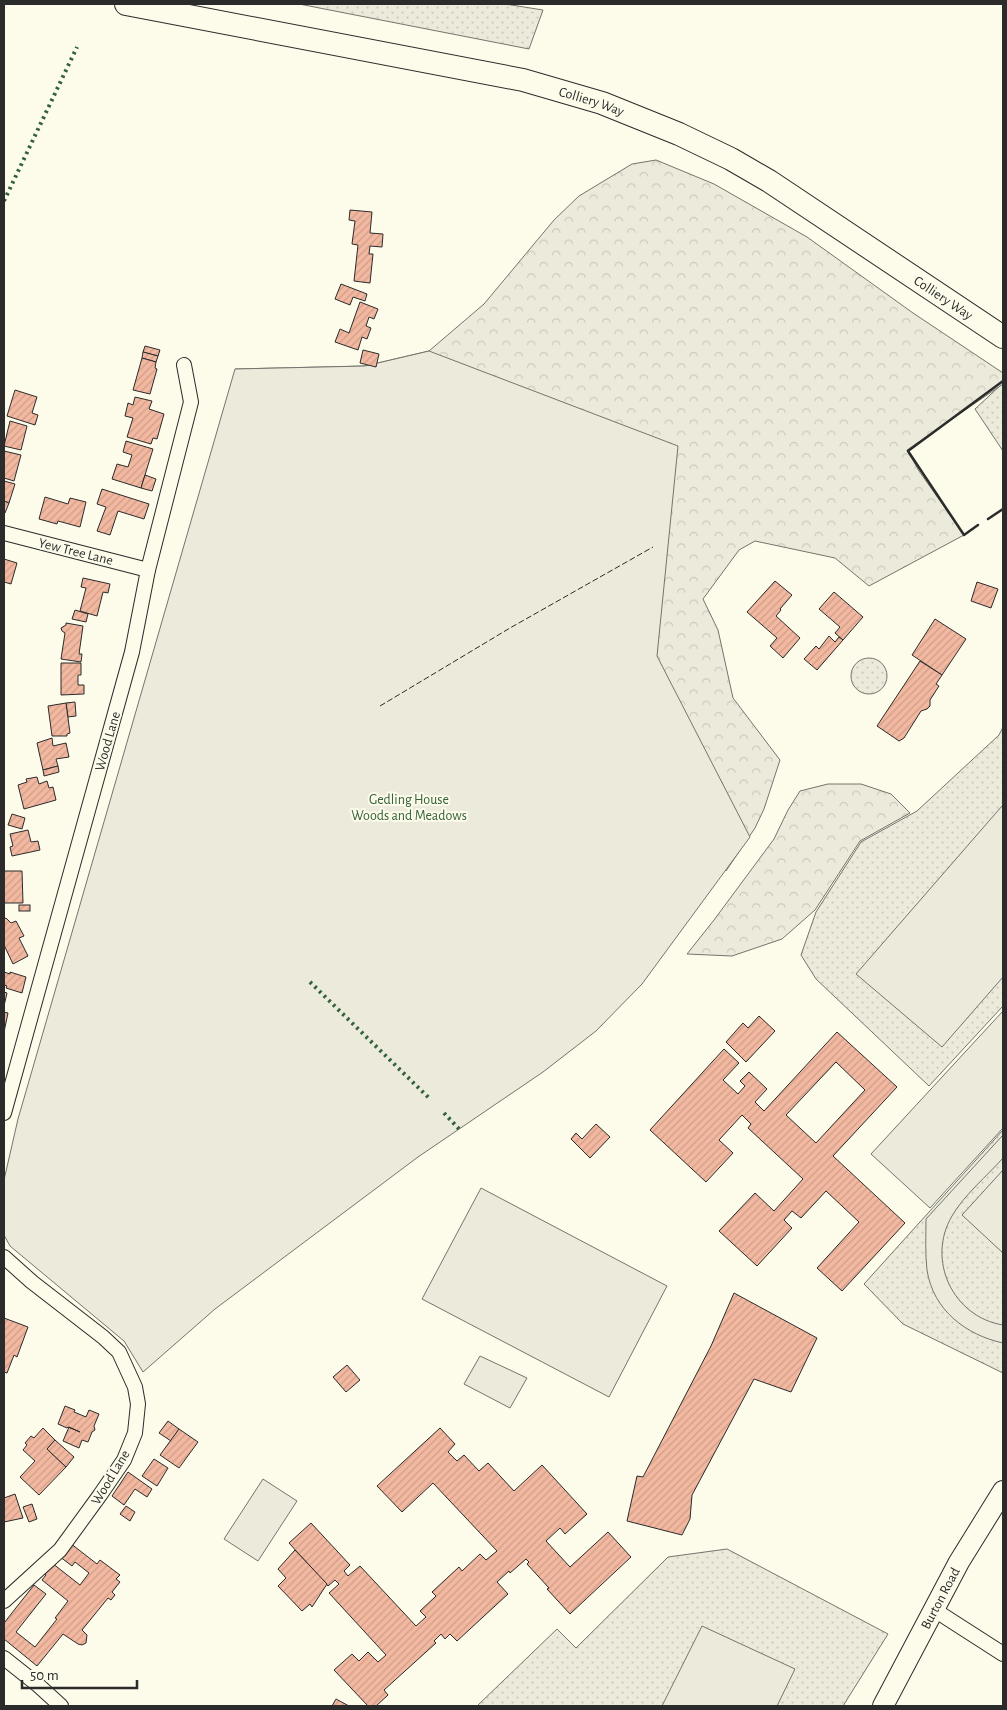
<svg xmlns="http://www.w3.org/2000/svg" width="1007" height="1710" viewBox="0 0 1007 1710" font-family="'Alegreya Sans',sans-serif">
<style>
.grass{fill:url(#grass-dots);stroke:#74746e}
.forest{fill:url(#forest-crowns);stroke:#74746e}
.green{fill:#ecebdb;stroke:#74746e}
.building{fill:url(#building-hatch);stroke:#2b2b2b;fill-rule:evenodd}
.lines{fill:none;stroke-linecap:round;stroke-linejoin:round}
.street-casing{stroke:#2b2b2b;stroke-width:16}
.secondary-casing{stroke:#2b2b2b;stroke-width:22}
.primary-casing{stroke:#2b2b2b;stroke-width:24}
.street{stroke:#fdfbea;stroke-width:14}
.secondary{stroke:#fdfbea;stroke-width:20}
.primary{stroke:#fdfbea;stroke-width:22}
.hedge{stroke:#34623c;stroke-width:4;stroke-dasharray:2.5 4;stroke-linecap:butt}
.fence{stroke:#2b2b2b;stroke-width:1;stroke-dasharray:6 2.5;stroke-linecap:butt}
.wall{stroke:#2b2b2b;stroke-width:2.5}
.labels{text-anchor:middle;stroke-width:4;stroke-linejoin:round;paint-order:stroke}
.street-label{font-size:14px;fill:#2b2b2b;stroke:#fdfbea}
.park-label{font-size:14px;fill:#34623c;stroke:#fdfbea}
</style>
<defs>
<pattern id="grass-dots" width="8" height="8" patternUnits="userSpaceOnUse" patternTransform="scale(1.25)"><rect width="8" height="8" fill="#ecebdb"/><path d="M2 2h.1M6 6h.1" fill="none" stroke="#cbcabc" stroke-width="1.8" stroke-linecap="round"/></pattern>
<pattern id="forest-crowns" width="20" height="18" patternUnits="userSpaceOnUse" patternTransform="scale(1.25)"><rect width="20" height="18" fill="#ecebdb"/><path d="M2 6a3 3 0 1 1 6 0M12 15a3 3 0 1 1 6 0" fill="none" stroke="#cbcabc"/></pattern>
<pattern id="building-hatch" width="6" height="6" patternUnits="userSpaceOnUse" patternTransform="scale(1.25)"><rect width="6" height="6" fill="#f2b8a0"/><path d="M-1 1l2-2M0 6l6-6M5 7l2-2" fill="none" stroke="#d09e8a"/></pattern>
</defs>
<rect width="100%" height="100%" fill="#fdfbea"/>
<!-- grass -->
<g class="grass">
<path d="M299,4H505L543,10L529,49Z"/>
<path d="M1003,383V451L975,409Z"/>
<circle cx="869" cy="676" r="18"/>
<path d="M1003,727V1006L929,1086L816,979L801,955L816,912L861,842L917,811L999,735Z"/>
<path d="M1003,1130V1373L903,1324L864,1284Z"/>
<path d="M727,1549L888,1634L843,1706H477L557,1629L576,1648L668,1557Z"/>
</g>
<!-- forest -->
<g class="forest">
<path d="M656,160L714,184L807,237L913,313L1003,373V384L907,450L919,471L964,535L869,586L835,558L755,541L739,550L703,599L718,630L733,698L780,760L764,809L755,828L726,871L703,834L235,369L365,366L429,351L484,304L554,220L579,196L632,164Z"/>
<path d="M828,784H861L891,794L910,813L860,841L815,910L782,939L732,956L687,954L714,920L774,839L788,810L800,791Z"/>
</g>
<!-- green -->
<g class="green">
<path d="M429,351L678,446L657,656L750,837L642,984L596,1031L543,1072L418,1157L215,1309L143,1372L124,1341L10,1246L4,1235V1180L18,1119L235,369L365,366Z"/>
<path d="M1002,806L1003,807V977L942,1047L856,974Z"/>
<path d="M1003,1011V1128L930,1208L871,1154Z"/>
<path d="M1003,1135V1158C987,1176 964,1195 952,1216C926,1260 953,1317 1003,1325V1343C966,1335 933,1310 927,1270C925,1253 926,1236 926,1219Z"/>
<path d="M1003,1170V1253L962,1215Z"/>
<path d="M481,1188L667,1286L609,1397L422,1299Z"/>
<path d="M480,1356L527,1378L510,1408L464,1384Z"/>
<path d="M263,1479L297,1501L258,1561L224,1539Z"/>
<path d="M702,1626L795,1669L777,1706H662Z"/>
</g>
<!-- building -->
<g class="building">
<path d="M350,210L372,212L370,233L383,234L382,247L370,246L369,254H373L370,283L354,281L358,245L352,244L355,221L349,220Z"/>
<path d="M341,284L367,294L365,301L353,297L350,305L335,299Z"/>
<path d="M360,302L378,309L374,319L369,317L366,326L371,328L367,339L362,337L358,350L335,342L340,329L349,333Z"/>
<path d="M145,346L160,350L158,356L143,352Z"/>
<path d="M363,350L379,354L376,367L360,363Z"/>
<path d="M143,352L158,356L156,362L142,358Z"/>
<path d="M142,358L156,362L155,368L157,369L150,394L133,390Z"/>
<path d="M15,390L37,397L32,413L38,415L35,425L7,416Z"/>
<path d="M135,397L152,401L149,409L164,414L157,439L153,438L151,444L127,437L133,418L125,416L128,403L133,405Z"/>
<path d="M10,421L27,426L21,450L4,446Z"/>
<path d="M126,441L153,449L141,488L112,479L117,464L128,467L132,455L123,452Z"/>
<path d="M4,451L21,455L14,481L4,478Z"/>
<path d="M145,475L156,479L152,491L141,488Z"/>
<path d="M4,481L15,484L9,503L4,501Z"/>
<path d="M102,489L149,504L144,519L118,511L110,535L97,531L106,507L97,504Z"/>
<path d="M45,497L68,504L70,498L86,502L80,527L58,521L57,524L39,519Z"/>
<path d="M4,501L9,503L5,513H4Z"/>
<path d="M4,559L17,563L11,584L4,582Z"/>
<path d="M83,578L110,584L108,593L103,592L97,616L80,611L86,588L81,587Z"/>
<path d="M775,581L792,595L780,609L781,610L776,616L800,638L783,658L770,646L777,638L747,612Z"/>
<path d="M977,582L998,589L991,608L971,601Z"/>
<path d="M834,592L863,617L843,640L835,633L840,627L819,609Z"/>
<path d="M75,610L88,614L86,622L72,619Z"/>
<path d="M935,619L966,639L942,675L912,655Z"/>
<path d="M66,623L83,626L79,654H82L81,662L61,659L65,633L62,631L61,628L66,625Z"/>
<path d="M829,636L835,642L839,637L843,640L817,670L804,659L816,646L819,649Z"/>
<path d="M920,661L942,675L936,684L939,686L930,700V706L927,709L921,711L904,738L899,741L877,726Z"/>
<path d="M61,663H81V675H78V685H84V694L61,695Z"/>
<path d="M75,702L76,716L68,717L66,703Z"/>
<path d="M66,703L70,733L67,734V736H52L48,706Z"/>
<path d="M52,738L53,746L66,743L69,757L56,759L58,766L43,770L37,743Z"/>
<path d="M58,766L59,772L44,776L43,770Z"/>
<path d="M37,777L39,784L47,781L49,788L53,787L56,800L24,809L18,785L27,782L26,779Z"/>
<path d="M12,814L25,818L22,829L8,825Z"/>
<path d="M28,830L31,842L38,841L40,850L12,856L10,847L13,846L10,834Z"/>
<path d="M4,871H22L23,903H4Z"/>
<rect x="19" y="905" width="11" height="6"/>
<path d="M6,918L11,923L16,921L24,936L19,938L28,956L13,964L4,945V919Z"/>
<path d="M4,972L10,974V972L26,977L22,993L6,988L7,986L4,985Z"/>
<path d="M4,992L7,993L4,1006Z"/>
<path d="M4,1012L8,1013L4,1032Z"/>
<path d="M759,1016L775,1031L746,1062L726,1042L743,1023L748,1028Z"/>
<path d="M837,1032L897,1087L833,1156L905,1223L842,1291L817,1268L859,1222L826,1191L801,1218L792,1211L784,1220L792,1228L757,1266L719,1231L755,1193L774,1211L803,1179L748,1128L751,1124L742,1115L719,1140L733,1153L706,1182L650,1130L724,1049L739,1063L723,1080L738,1094L745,1086L740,1081L749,1072L767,1089L755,1102L764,1111ZM836,1062L865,1090L816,1143L786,1115Z"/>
<path d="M596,1124L610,1137L590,1158L571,1139L576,1133L582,1139Z"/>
<path d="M734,1293L817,1338L791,1392L754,1379L692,1495L690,1519L682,1535L627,1521L637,1476L643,1477L711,1346Z"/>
<path d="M4,1318L28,1327L17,1357L14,1355L7,1373L4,1372Z"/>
<path d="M347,1365L360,1380L346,1392L333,1377Z"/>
<path d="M65,1406L75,1410L74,1412L86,1417L89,1410L99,1414L94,1426L95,1430L92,1432L88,1442L82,1440L79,1448L63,1441L69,1427L80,1432L68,1427L67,1428L58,1424Z"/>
<path d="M168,1421L179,1429L171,1441L159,1433Z"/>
<path d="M43,1428L55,1440L47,1449L66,1467L39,1495L20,1477L35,1461L23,1450L27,1445L25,1443L31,1436L34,1438Z"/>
<path d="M440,1428L455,1444L448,1452L457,1461L464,1455L479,1471L488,1463L514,1491L542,1465L587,1514L565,1534L560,1528L546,1541L570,1567L608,1532L631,1557L570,1614L547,1589L549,1588L527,1564L529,1562L526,1559L510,1573L509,1571L497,1582L508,1594L457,1641L450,1634L445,1639L441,1634L434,1641L436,1643L384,1690L388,1695L376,1706H368L334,1670L352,1654L359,1661L368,1652L378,1662L386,1655L329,1593L339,1584L335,1580L328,1586L289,1543L311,1523L350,1565L344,1571L348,1576L360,1566L416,1626L426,1617L420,1611L436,1596L432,1592L459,1567L462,1571L480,1554L486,1560L497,1551L433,1483L402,1512L377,1486Z"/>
<path d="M179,1429L198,1442L179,1468L160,1455Z"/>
<path d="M55,1440L74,1457L66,1467L47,1449Z"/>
<path d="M154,1459L168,1468L157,1486L142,1476Z"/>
<path d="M128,1472L152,1489L147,1497L135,1489L124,1505L112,1496Z"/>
<path d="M15,1494L23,1518L4,1522V1498Z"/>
<path d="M32,1504L37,1519L29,1522L23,1507Z"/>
<path d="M126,1506L135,1512L130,1521L120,1514Z"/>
<path d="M70,1543L97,1564L100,1560L120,1575L116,1579L120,1582L112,1592L115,1595L111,1600L108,1598L82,1630L87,1635L86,1643L82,1645L78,1644L63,1634L37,1666L4,1639V1623L34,1585L46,1594L16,1632L35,1647L57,1619L55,1618L68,1601L42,1580L46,1575L44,1574L52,1563L80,1585L89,1573L75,1562L72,1566L59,1556Z"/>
<path d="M295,1550L327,1584L312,1607L310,1604L302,1611L278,1586L286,1578L278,1569Z"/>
<path d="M336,1699L349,1706H332Z"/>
</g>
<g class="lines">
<defs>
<g id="street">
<path d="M4,533L148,570"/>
<path d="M4,1113L132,652L148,570L191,402L184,365"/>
<path d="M4,1257L32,1282L103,1337L119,1352L135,1387L138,1404L135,1433L124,1460L100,1495L60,1550L4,1601"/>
<path d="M933,1609L1003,1654"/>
<path d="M4,1658L38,1685L61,1706"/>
</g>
<g id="secondary">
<path id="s1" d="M883,1706L959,1562L1003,1491"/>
</g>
<g id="primary">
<path id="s2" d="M126,4L523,80L602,103L679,134L731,159L769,181L1003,337"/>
</g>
</defs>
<!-- street casing -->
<use href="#street" class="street-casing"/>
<!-- secondary casing -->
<use href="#secondary" class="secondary-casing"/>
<!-- primary casing -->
<use href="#primary" class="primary-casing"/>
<!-- street -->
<use href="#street" class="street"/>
<!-- secondary -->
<use href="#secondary" class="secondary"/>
<!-- primary -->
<use href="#primary" class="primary"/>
<!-- hedge -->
<g class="hedge">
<path d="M4,201L77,47"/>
<path d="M310,982L430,1099"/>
<path d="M444,1113L459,1129"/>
</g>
<!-- fence -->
<path class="fence" d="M380,706L510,628L653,547"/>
<!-- wall -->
<g class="wall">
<path d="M988,519L1003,509"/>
<path d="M978,525L964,535L908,451L1003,381"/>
</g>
</g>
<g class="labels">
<!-- street labels -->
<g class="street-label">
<text dy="5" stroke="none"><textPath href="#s2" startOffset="476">Colliery Way</textPath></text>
<text dy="5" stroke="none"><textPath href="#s2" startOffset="881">Colliery Way</textPath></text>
<text transform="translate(76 551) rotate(14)" y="5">Yew Tree Lane</text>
<text transform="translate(107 741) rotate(-74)" y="5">Wood Lane</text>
<text transform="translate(110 1477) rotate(-59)" y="5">Wood Lane</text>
<text dy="5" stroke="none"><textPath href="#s1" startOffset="122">Burton Road</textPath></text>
</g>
<!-- park labels -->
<g class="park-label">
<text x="409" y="804">Gedling House<tspan x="409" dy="16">Woods and Meadows</tspan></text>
</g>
</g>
<!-- border -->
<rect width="1007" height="1710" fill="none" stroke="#2b2b2b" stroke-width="10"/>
<!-- scale -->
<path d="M22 1680v8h115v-8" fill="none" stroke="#2b2b2b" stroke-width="2.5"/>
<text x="30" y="1680" font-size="15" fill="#2b2b2b" stroke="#fdfbea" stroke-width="4" paint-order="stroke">50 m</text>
</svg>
